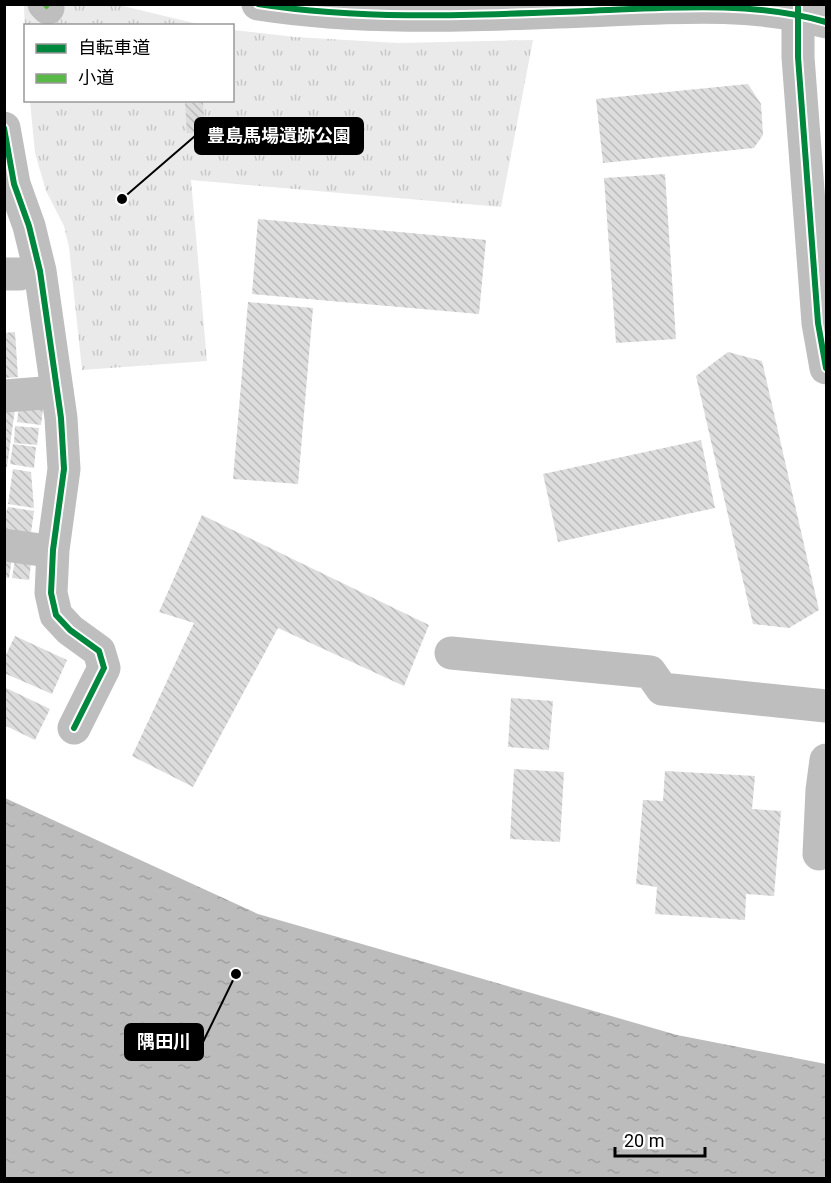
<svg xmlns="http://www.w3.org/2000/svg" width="831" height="1183" viewBox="0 0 831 1183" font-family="Roboto,'Noto Sans JP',sans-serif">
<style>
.grass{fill:url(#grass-tufts)}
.water{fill:url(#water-ripples)}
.building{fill:url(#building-back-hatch)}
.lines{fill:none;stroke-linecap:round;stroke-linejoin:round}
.minor{stroke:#bebebe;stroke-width:33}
.quiet{stroke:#58b947;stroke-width:4.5;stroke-dasharray:9 4.5;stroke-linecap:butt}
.cycleway-casing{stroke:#fff;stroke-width:10}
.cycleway{stroke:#00873e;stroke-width:6}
.leader{fill:none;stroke:#000;stroke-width:2}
.callout-dot{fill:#000;stroke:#fff;stroke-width:2}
.callout{fill:#000;stroke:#000;stroke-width:2}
.callout-label{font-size:18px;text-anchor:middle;font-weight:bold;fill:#fff}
</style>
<defs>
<pattern id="grass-tufts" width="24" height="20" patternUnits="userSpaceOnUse" patternTransform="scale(1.5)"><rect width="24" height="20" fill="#eaeaea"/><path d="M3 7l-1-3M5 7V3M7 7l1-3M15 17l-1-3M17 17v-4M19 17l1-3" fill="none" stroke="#c7c7c7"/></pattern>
<pattern id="water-ripples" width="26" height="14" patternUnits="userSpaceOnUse" patternTransform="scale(1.5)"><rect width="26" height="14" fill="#bcbcbc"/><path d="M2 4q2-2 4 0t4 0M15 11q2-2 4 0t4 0" fill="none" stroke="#a0a0a0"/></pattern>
<pattern id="building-back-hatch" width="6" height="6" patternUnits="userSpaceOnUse" patternTransform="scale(1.5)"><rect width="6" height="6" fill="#ddd"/><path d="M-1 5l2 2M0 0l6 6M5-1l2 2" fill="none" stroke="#bcbcbc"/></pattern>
</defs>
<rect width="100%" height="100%" fill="#fff"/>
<!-- grass -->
<g class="grass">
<path d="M24,5H119L202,25L26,26L25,34Z"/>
<path d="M233,30L295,37L398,43L533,40L501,207L191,180L207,361L82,370L69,247L64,226L46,191L35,153L30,101L232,100Z"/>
</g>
<!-- water -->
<path class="water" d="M5,798L258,914L677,1035L826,1064V1178H5Z"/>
<!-- building -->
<g class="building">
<path d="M748,84L761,104L763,135L754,148L603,163L596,99Z"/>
<path d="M203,102L205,132L187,133L185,103Z"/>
<path d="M665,174L676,339L616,343L604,178Z"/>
<path d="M258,219L486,240L479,314L252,294Z"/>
<path d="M248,302L313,308L298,484L233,479Z"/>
<path d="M15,332L18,377L4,378V333Z"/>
<path d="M728,352L762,361L819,610L789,628L753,624L696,376Z"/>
<path d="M19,406L43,409L41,425L17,422Z"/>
<path d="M4,408L15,409L7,467H4Z"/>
<path d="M15,426L39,428L37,445L14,443Z"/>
<path d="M701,440L715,508L558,542L543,474Z"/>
<path d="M13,444L36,447L34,468L10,464Z"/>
<path d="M13,469L31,472L34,508L8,504Z"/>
<path d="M8,507L34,511L30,540L4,536V518Z"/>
<path d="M202,515L429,625L404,686L278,628L193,787L132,756L194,623L159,612Z"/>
<path d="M4,551L13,552L9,578L4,577Z"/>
<path d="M16,553L32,556L29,580L12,578Z"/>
<path d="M15,636L67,660L52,694L4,673V659Z"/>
<path d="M4,687L50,709L35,740L4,725Z"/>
<path d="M511,698L553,701L549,750L508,747Z"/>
<path d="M514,769L564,772L560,842L510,839Z"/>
<path d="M665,771L755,776L752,809L781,811L774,896L746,894L745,920L655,914L657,887L636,884L643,800L663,801Z"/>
</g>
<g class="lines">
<!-- minor -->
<g class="minor">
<path d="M44,4L48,8"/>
<path d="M258,4C367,21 476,15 586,11C665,8 749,0 826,22"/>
<path d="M798,4V57L818,323L826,368"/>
<path d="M4,128L14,184L29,226L40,271L61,418L64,469L53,550L51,593L56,615L70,630L99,651L104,668L74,728"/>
<path d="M4,274H20"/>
<path d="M4,396L57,392"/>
<path d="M4,545L41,550"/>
<path d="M451,653L650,672L662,689L826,706"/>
<path d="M819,854L822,790L826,760"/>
</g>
<!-- quiet -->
<path class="quiet" d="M44,4L48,8"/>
<defs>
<g id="cycleway">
<path d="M258,4C367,21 476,15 586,11C665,8 749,0 826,22"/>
<path d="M798,7V57L818,323L826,368"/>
<path d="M4,128L14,184L29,226L40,271L61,418L64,469L53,550L51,593L56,615L70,630L99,651L104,668L74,728"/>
</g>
</defs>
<!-- cycleway casing -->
<use href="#cycleway" class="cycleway-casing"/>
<!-- cycleway -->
<use href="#cycleway" class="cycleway"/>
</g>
<!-- callouts -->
<path class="leader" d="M122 199L195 136M236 974L203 1042"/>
<g class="callout-dot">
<circle cx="122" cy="199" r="6"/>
<circle cx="236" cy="974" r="6"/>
</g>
<g class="callout">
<rect x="195" y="118" width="168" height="36" rx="6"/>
<rect x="125" y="1024" width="78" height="36" rx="6"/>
</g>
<g class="callout-label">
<text x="279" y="142">豊島馬場遺跡公園</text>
<text x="164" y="1048">隅田川</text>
</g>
<!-- border -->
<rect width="831" height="1183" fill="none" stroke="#000000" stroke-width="12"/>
<!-- legend -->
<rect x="24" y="24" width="210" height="78" fill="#ffffff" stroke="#999999" stroke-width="1.5"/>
<rect x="36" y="44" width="30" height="9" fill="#00873e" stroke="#999999" stroke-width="1.5"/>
<text x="78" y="54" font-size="18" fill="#000000">自転車道</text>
<rect x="36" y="74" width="30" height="9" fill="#58b947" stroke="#999999" stroke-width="1.5"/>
<text x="78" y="84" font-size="18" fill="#000000">小道</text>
<!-- scale -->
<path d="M615 1147v9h90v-9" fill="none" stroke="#000000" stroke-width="3"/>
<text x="624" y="1147" font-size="18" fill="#000000" stroke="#ffffff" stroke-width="4.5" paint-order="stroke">20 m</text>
</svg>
